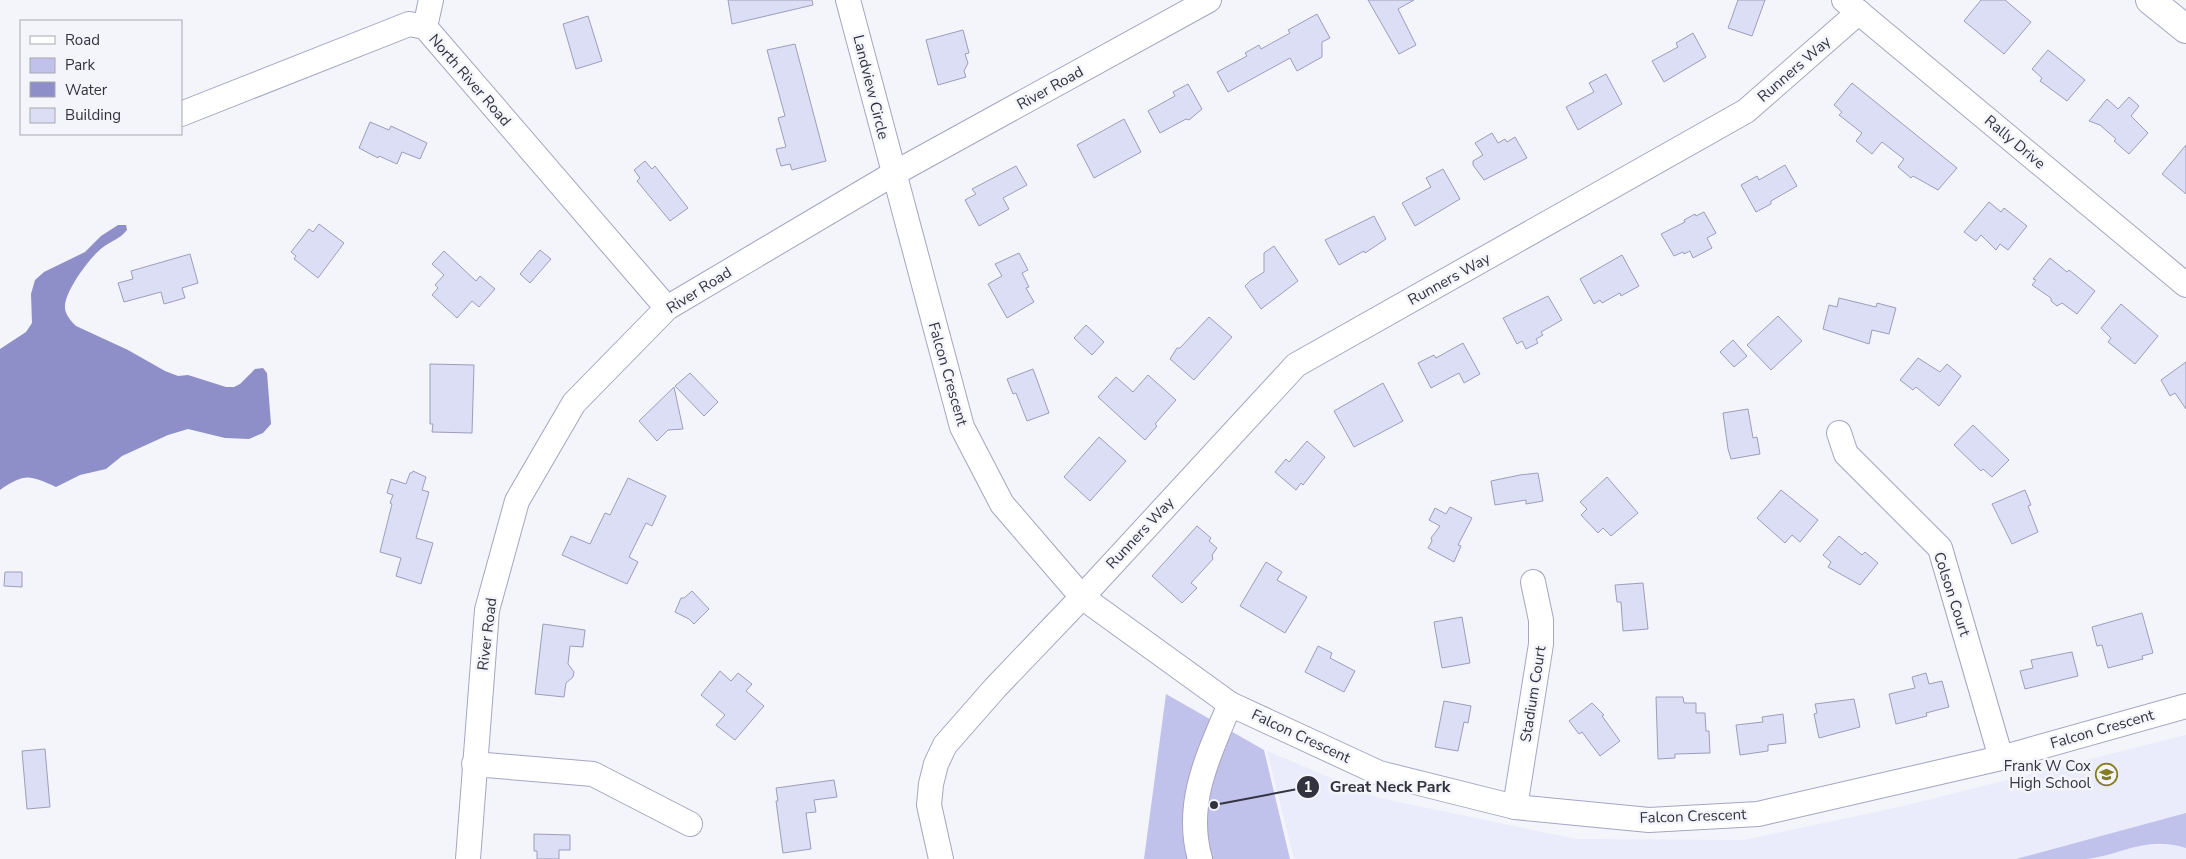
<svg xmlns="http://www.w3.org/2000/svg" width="2186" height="859" viewBox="0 0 2186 859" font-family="'Nunito Sans',sans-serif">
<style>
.built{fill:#eaebfb}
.green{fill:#c0c2eb}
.water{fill:#8e8fc8}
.building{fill:#dcdef6;stroke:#9c9eba}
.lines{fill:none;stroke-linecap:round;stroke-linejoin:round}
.minor-casing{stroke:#a4a5c2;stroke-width:26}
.major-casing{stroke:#a4a5c2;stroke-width:30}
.minor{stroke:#fff;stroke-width:24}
.major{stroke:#fff;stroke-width:28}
.labels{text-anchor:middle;stroke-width:5;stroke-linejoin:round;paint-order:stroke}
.street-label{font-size:15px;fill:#33333f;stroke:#f4f4fb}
.poi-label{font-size:15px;fill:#33333f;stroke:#f4f4fb;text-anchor:end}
.leader{fill:none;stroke:#33333f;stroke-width:2}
.callout-dot{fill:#33333f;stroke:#f4f4fb;stroke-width:2}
.mark-label{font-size:15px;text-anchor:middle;font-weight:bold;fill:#fff}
.callout-label{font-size:16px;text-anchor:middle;font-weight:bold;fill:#33333f;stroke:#f4f4fb;stroke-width:5;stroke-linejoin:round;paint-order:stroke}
</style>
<rect width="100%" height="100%" fill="#f4f4fb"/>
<!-- built -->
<path class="built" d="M2186,735V859H1294L1267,751L1379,798L1576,839L1744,840L1904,806Z"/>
<!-- green -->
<g class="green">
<path d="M1166,694L1264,750L1290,859H1144Z"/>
<path d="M2186,813V848C2145,835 2123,855 2085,859C2063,859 2038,859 2016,859Z"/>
</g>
<!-- water -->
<path class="water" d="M118,225H126L127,230C120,239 111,241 102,248C90,257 65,291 65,306C64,313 71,321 76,326L128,350L165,371L178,376L188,375L226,387H234L240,384L255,369L263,368L267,373L271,424L263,433L249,439L225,438L188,429L168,435L122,456L106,469L80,475L56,487C29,475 25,473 0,490V349L26,332L32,323L31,294L35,280L44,272L85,252L101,236Z"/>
<!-- building -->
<g class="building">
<path d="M728,0H812L813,5L732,24Z"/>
<path d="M1368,0H1414L1398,9L1416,45L1399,54Z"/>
<path d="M1738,0H1765L1752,36L1728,28Z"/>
<path d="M1981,0H2005L2031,22L2004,54L1964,21Z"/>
<path d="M1317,14L1330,38L1322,42V57L1297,71L1290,58L1228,92L1217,72L1247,56L1245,53L1259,45L1261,49L1290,33L1288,30Z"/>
<path d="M588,16L602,61L576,69L563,24Z"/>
<path d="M963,30L969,53L965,54L968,63L964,71L966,77L938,85L926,40Z"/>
<path d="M1693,33L1706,57L1664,82L1652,61L1678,47L1676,43Z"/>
<path d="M795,44L826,161L792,170L790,164L781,166L776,149L786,147L778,118L785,116L767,50Z"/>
<path d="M2048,50L2085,80L2067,101L2040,81L2042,78L2032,69Z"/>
<path d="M1606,74L1622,104L1578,130L1566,107L1594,92L1589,83Z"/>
<path d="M1852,83L1957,168L1938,190L1913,176L1911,178L1898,167L1904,159L1882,142L1872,154L1856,141L1862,133L1839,115L1842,112L1834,105Z"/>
<path d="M1188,84L1202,109L1189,120L1186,119L1160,133L1148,111L1175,96L1173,92Z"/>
<path d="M2129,97L2139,106L2131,116L2148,133L2129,154L2114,141L2116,139L2100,125L2089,121L2107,99L2118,109Z"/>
<path d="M1124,119L1141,152L1094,178L1077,145Z"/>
<path d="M370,122L389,130L391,126L427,143L420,159L402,152L397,164L379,156L378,158L359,148Z"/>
<path d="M1492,133L1498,143L1505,139L1507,142L1515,137L1527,158L1484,180L1473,165V161L1483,155L1475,143Z"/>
<path d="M2186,145V194L2162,174Z"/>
<path d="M645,161L652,169L655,166L688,208L670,221L637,181L640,178L634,170Z"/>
<path d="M1785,165L1797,186L1771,201V204L1756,212L1741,185L1757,176L1759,180Z"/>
<path d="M1016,166L1027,185L1003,198L1009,209L979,226L965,200L976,194L972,189Z"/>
<path d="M1443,169L1460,199L1415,226L1402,203L1431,187L1426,178Z"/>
<path d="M1989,202L2001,212L2004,208L2027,226L2008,250L2000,244L1996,250L1981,235L1976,241L1964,232Z"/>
<path d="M1704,212L1716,233L1707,238L1712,248L1693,258L1690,251L1684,254L1683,252L1674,256L1661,234L1685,222L1684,220L1695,214L1696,216Z"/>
<path d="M1374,216L1386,239L1365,253L1364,251L1339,265L1325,240Z"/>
<path d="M319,224L344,243L318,278L294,259L296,256L291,252L309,229L313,232Z"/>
<path d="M1274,246L1298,281L1261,309L1245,286L1250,281L1264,272V253Z"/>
<path d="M540,250L551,259L530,283L520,274Z"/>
<path d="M444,251L476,281L480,276L495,289L479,307L472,301L457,318L432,295L438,288L435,285L444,275L432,264Z"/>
<path d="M1019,253L1028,270L1022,273L1029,287L1026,288L1034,302L1007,318L988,284L1002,276L995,264Z"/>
<path d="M190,254L198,283L182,288L185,298L164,304L161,292L124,302L118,283L133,279L131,271Z"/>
<path d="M1622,255L1639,286L1621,296L1620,293L1602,303L1600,300L1594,304L1580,279Z"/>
<path d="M2050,258L2067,272L2069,270L2095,291L2077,314L2062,303L2057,306L2051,301V298L2032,285L2036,280L2033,279Z"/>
<path d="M1548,296L1562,320L1541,332L1543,335L1536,339L1538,343L1526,349L1522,341L1517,344L1503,318Z"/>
<path d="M1839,298L1876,307L1877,303L1896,308L1889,334L1872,330L1869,344L1823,329L1829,305L1837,307Z"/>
<path d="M2121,304L2158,336L2135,364L2108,342L2111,338L2101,328Z"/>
<path d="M1778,316L1802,341L1771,370L1747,345Z"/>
<path d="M1209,317L1232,337L1194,380L1170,359L1177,348H1180Z"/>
<path d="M1086,325L1104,342L1092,355L1074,338Z"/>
<path d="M1733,340L1747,356L1734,367L1720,352Z"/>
<path d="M1463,343L1480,374L1464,383L1459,373L1431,388L1418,363L1434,355L1436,358Z"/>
<path d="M1918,358L1940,372L1947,364L1961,376L1939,406L1916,387L1913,390L1900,380Z"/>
<path d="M2186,362V409L2175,393L2170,396L2161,380Z"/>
<path d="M430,364L474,365L472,433L432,432L433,424H430Z"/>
<path d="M1033,369L1049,413L1027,421L1016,393L1013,394L1007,379Z"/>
<path d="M690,373L718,402L704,416L675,386Z"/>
<path d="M1148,375L1176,400L1155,424L1157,426L1145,440L1098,397L1116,377L1133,392Z"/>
<path d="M1383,383L1403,421L1354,447L1334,411Z"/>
<path d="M674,387L683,429L668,430L657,441L639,421Z"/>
<path d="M1748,409L1753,438L1757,437L1760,454L1731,459L1728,449L1723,413Z"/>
<path d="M1973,425L2009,460L1992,477L1983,469L1981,471L1954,445Z"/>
<path d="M1099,437L1126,461L1090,501L1064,477Z"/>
<path d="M1307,441L1325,457L1303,485L1301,483L1296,490L1275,472L1286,459L1289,462Z"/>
<path d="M413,471L426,477L422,490L429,492L416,538L433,543L421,584L396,576L401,558L380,552L392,504L390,503L393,495L387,493L391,479L406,484L410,473H412Z"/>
<path d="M1538,473L1543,501L1526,504V500L1495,505L1491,481L1520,475Z"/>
<path d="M1607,477L1638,513L1611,536L1603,528L1598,533L1581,515L1587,509L1580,502Z"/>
<path d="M628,478L666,496L652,526L646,523L629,557L638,562L627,584L562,555L571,536L590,544L605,513L610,515Z"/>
<path d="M1781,490L1818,520L1800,542L1792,535L1785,543L1757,518Z"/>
<path d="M2025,490L2031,505L2028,506L2038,532L2012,544L1992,504Z"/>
<path d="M1450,507L1472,518L1458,545L1461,546L1454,562L1428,548L1432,541L1431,538L1440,526L1429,520L1435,508L1446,514Z"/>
<path d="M1197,526L1211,538L1209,541L1217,548L1212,555L1213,559L1191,583L1197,588L1182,603L1152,576Z"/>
<path d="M1839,536L1862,555L1865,552L1878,563L1860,585L1828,567L1831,562L1823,555Z"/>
<path d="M1266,562L1282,572L1277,580L1307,597L1285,633L1240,606Z"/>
<path d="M5,572H22V587L4,586Z"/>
<path d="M1643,583L1648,629L1623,631L1621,602H1617L1615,585Z"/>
<path d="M692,591L709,609L694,624L689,619L675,612L681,598H684Z"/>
<path d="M2142,613L2153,653L2142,656L2143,659L2108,668L2102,645L2097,646L2092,627Z"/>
<path d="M1462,617L1470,663L1442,668L1434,622Z"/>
<path d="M543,624L585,630L583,647L570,646L568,664L574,672L573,677L566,683L564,697L535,694Z"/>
<path d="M1318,646L1332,653L1330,658L1355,671L1344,692L1305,672Z"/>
<path d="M2072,652L2078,676L2025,689L2020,671L2033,668L2031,660Z"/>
<path d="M720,671L731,681L738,673L752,684L746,691L764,706L735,740L716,725L725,715L701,695Z"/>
<path d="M1926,673L1929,684L1942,681L1949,707L1926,713L1927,716L1896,724L1889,694L1915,688L1912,677Z"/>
<path d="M1656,697H1683L1684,703H1696V713H1705L1706,731H1709L1710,753L1675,754V758L1658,759Z"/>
<path d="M1854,699L1860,727L1819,738L1814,714L1817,713L1815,704Z"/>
<path d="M1444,701L1471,706L1468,723L1464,722L1458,751L1435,747Z"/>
<path d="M1592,703L1604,715L1602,716L1620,741L1600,756L1582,732L1579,734L1569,721Z"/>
<path d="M1783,714L1786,743L1768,745V751L1740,755L1736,725L1763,722L1762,717Z"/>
<path d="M45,749L50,807L27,809L22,751Z"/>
<path d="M834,780L837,797L814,800L816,812L806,813L811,849L783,853L776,801H778L776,788Z"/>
<path d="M534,834L570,835V850H559V859H537V851H534Z"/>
</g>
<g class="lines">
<defs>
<g id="minor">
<path d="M848,0L962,427L1002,504L1082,597L1230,704L1379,773L1515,807L1649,820L1758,814L2001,758L2186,706"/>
<path d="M1844,0L2186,285"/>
<path d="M425,27L431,0"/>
<path d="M181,114L409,24L425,27L667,308"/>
<path d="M1839,433L1846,454L1940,548L2001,758"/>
<path d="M474,764L593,774L690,824"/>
<path d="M1515,807L1541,644V620L1533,582"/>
<path d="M468,859L487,610L517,501L574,403L667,308L893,174L1209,0"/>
<path d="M941,859L929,805L931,784L936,764L945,745L995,688L1082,597L1296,365L1746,111L1859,12"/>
<path d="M1200,859C1184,803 1209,754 1230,704"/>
</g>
<path id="major" d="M2150,0L2186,29"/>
</defs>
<!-- minor casing -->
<use href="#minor" class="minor-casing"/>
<!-- major casing -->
<use href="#major" class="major-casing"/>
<!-- minor -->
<use href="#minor" class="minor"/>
<!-- major -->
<use href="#major" class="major"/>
</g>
<!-- icons -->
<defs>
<symbol id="school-ring" viewBox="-11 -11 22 22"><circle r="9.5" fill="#f4f4fb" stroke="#857b21" stroke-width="1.5"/><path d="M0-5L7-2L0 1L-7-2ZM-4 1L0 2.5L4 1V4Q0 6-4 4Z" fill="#857b21"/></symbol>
</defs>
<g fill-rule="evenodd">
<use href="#school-ring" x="2094" y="762" width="25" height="25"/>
</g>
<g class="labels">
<!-- street labels -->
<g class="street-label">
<text transform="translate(1794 69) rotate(-41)" y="5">Runners Way</text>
<text transform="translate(470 80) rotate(49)" y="5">North River Road</text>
<text transform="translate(871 87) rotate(76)" y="5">Landview Circle</text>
<text transform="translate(1050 88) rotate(-29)" y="5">River Road</text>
<text transform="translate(2015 142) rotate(40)" y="5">Rally Drive</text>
<text transform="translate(1449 279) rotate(-29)" y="5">Runners Way</text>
<text transform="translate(699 290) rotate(-32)" y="5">River Road</text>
<text transform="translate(948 374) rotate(74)" y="5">Falcon Crescent</text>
<text transform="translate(1140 533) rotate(-47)" y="5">Runners Way</text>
<text transform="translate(1952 594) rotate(72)" y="5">Colson Court</text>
<text transform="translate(487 634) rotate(-83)" y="5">River Road</text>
<text transform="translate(1533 694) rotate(-81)" y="5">Stadium Court</text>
<text transform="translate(2102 729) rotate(-16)" y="5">Falcon Crescent</text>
<text transform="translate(1301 736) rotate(25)" y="5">Falcon Crescent</text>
<text transform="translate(1693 816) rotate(-2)" y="5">Falcon Crescent</text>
</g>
<!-- poi labels -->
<g class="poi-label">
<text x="2091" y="771">Frank W Cox<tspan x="2091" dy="17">High School</tspan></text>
</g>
</g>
<!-- callouts -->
<path class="leader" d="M1214 805L1308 787"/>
<g class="callout-dot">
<circle cx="1214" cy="805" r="5"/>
<circle cx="1308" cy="787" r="12"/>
</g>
<g class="mark-label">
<text x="1308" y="792">1</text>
</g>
<g class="callout-label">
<text x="1390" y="792">Great Neck Park</text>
</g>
<!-- legend -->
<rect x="20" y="20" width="162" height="115" fill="#f4f4fb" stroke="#a7a7b0"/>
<rect x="30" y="36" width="25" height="8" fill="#ffffff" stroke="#a7a7b0"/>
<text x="65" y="45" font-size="15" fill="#33333f">Road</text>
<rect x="30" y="58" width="25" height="15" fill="#c0c2eb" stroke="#a7a7b0"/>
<text x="65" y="70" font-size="15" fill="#33333f">Park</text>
<rect x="30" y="82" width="25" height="15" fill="#8e8fc8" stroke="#a7a7b0"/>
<text x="65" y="95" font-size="15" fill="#33333f">Water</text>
<rect x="30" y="108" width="25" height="15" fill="#dcdef6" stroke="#a7a7b0"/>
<text x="65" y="120" font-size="15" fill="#33333f">Building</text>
</svg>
